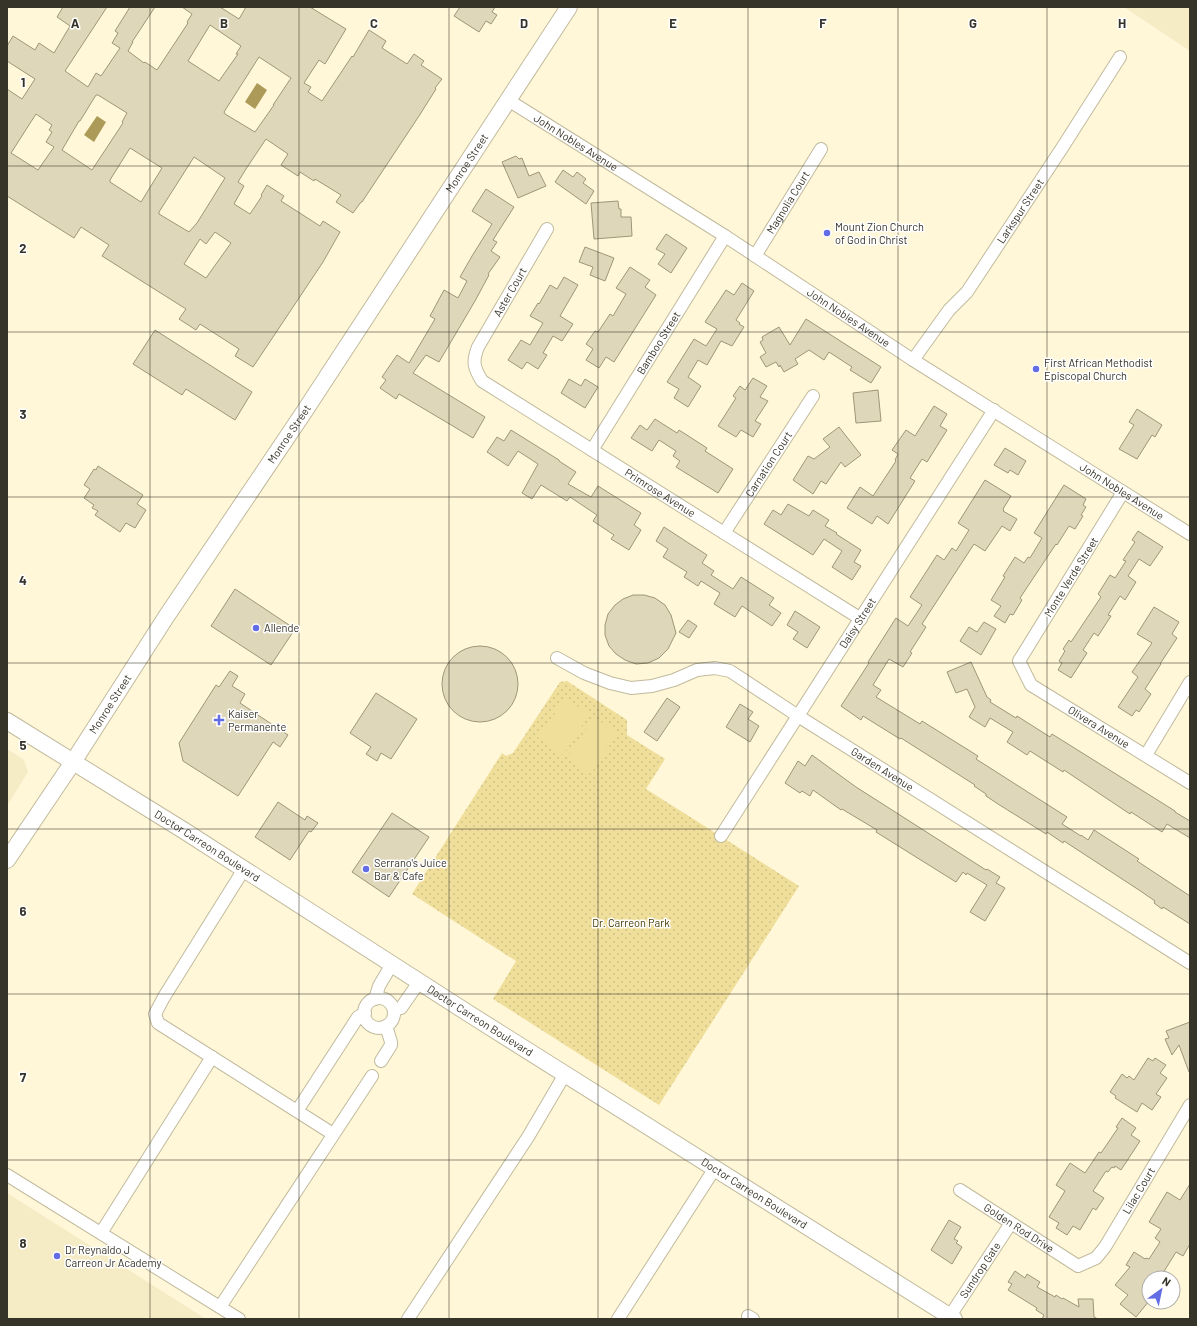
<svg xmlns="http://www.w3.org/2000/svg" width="1197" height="1326" viewBox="0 0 1197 1326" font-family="Barlow,sans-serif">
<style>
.built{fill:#f5ebc5}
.grass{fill:url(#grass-dots)}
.pitch{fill:#f0df9b}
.water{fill:#ac9b58}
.building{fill:#dfd7b9;stroke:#9d9679;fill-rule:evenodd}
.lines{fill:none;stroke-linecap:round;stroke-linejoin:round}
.minor-casing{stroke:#c1ba9d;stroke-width:14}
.major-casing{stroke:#c1ba9d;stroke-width:18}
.minor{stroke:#fff;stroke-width:12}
.major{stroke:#fff;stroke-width:16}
.grid{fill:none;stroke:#363328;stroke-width:1;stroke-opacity:0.55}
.poi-dot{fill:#626ce4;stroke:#fff;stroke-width:1.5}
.labels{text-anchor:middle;stroke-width:3;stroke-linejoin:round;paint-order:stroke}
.street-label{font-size:11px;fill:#363328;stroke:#fff}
.poi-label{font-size:11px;fill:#363328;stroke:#fff;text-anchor:start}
.park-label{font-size:11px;fill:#453900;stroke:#fff}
.grid-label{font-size:13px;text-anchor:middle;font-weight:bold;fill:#363328;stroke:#fff;stroke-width:3;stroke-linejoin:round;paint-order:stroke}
</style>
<defs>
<pattern id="grass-dots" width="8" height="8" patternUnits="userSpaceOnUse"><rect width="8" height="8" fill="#f0df9b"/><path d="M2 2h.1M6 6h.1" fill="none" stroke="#cec086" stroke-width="1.8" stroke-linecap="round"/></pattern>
</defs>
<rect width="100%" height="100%" fill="#fff7d8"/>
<!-- built -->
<g class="built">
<path d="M1124,7H1190V51Z"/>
<path d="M7,749L24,760L28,772L7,806Z"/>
<path d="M7,1193L206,1319H7Z"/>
</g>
<!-- grass -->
<path class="grass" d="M567,681L627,720V735L665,759L646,789L799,886L659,1105L493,999L516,961L412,894L502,753L506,756L513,753L560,682Z"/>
<!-- pitch -->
<g class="pitch">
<path d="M565,698L590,714L563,755L538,738Z"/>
<path d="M594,717L618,733L591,774L567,758Z"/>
</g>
<!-- water -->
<g class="water">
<path d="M257,83L267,90L255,109L245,102Z"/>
<path d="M97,116L106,122L94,142L84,135Z"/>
</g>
<!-- building -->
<g class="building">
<path d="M63,7H107L65,71L88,87L96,73L101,76L120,48L112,43L118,33L115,31L130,7H155L132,42H133L128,51L144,63L145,62L157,70L188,23L187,22L192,14L182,7H220L239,19L246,7H310L346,29L325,64L319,60L304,83L311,87L308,92L322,101L352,56L353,57L369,30L386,41L382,48L407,64L414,54L424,61L421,65L442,79L435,88L436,89L419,116L362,202H361L353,213L336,202L341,195L315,179L314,181L300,172L298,176L281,165L288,154L266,139L246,169L238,182L244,186L234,204L250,214L262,196L261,195L267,185L284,196L281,201L306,217L320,226L323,221L340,232L323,262L253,367L235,356L239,349L200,324L196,330L179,319L186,309L102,256L109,245L81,227L74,238L7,196V89L22,99L35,79L7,61V46L13,36L35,50L39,43L54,53L70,26L57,17ZM210,25L241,46L236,54H238L219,81L188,61ZM259,57L291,78L273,105H274L255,132L225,114L224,112ZM96,95H98L127,113L122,122L123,123L92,170L62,150L79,121H80ZM36,114L52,125L49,130L52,132L46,142L54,147L38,170L11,153ZM130,148L162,168L141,202L110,182V180ZM194,157L225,178L197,223L189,232L159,214V212ZM215,232L231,243L206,278L184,264L200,239L206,244Z"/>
<path d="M460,7H495L492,12L497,15L491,24L486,21L479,32L454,16Z"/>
<path d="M516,156L519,159L522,158L529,176L539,172L546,186L518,198L502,162Z"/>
<path d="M563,170L573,177L577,172L586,179L583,183L594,191L586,204L555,182Z"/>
<path d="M486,189L514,207L493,240L497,242L491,251L500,257L488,274L489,275L475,301L439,362L426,355L413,373L485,417L473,438L399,394L396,399L380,388L386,380L382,377L397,355L409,363L435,319L430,316L444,290L458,298L467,281L460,277L472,256L492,224L472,211Z"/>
<path d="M618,201L619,209H621V217H631L632,236L594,239L591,203Z"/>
<path d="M666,234L687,248L671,273L658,264L665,254L656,249Z"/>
<path d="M585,247L614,258L605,281L590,275L593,267L579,262Z"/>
<path d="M630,267L650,280L645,287L656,295L614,362L606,357L599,368L586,360L593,349L586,344L595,331L598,332L610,314L613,316L626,294L616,288Z"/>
<path d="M564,277L578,285L560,316L573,324L562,341L553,336L543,353L547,355L538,369L527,362L522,369L508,360L521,340L530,345L543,323L530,316L538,303L539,304L550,285L557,289Z"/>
<path d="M742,283L754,291L736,320L740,323L739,324L744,327L732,346L721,341L707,365L698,360L688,377L701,386L688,407L674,398L679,389L667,382L694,339L706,346L717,329L705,322L726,290L734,295Z"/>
<path d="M806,319L881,367L871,383L850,370L852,367L829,352L824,360L809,350L795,359L798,364L784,372L780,365L779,367L776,362L766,367L760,357L766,353L760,342L763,340L762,337L779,327L790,345Z"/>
<path d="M155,330L252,392L235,420L186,389L182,395L133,364Z"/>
<path d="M753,378L767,386L760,397L768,401L755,421L761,424L753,437L741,430L736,437L718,426L736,398L733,396L740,386L745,390Z"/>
<path d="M569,379L581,386L585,379L598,387L585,408L561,393Z"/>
<path d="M878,390L881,421L856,423L853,393Z"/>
<path d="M934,406L947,414L940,426L947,430L927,462L922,459L910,478L915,481L888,524L877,516L872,524L847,508L860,487L873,496L896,461L895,460L898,454L892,450L906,430L915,436Z"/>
<path d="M1137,409L1162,425L1155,437L1152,435L1137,459L1119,449L1134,425L1129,422Z"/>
<path d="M655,419L677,433L679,430L707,448L705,451L733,469L718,493L676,467L680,461L673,456L676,451L659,440L652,451L631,438L640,425L647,430Z"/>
<path d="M839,427L861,455L845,467L841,462L826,484L821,481L813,494L793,480L808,456L814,459L830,447L823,439Z"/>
<path d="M511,430L559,460V461L576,472L568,484L591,497L598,486L641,513L634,525L641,530L629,550L611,539L614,535L593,521L597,515L570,497L567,501L541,485L532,499L522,493L538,464L518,451L508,466L487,452L497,437L504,441Z"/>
<path d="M1005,448L1026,461L1018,475L1010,470L1008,473L994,465Z"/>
<path d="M98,466L143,495L137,504L146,510L135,528L126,523L120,532L95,515L98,511L92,508L94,505L84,498L90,489L84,485L94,469L96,470Z"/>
<path d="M985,480L1011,496L1003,509L1004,510L1003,511L1017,519L1010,531L1002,526L985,551L974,544L922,624L926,627L910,652L912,653L903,667L889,659L873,685L881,690L876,697L920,724L922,721L978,756L976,759L1067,817L1062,824L1081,836V835L1088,840L1094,830L1139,859L1137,861L1190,896V924L1163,907L1162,909L1154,903L1155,901L1139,890L1064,841L1063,843L1047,832L1046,834L998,804L986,796V794L974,786L975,785L901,738L900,739L863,716L861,720L841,706L869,663L868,662L896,618L908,626L922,605L910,597L937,555L944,560L952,548L956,551L969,530L958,523Z"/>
<path d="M1064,485L1086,499L1083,505L1086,507L1081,515L1083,516L1075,529L1069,526L1057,545L1056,544L1020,598L1022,600L1013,615L1010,614L1005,623L994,616L1001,606L991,600L1005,577L1003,576L1015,557L1024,563L1028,557L1030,558L1042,538L1034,533Z"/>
<path d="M788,504L809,516L813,510L829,520L825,526L837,533L836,534L861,550L854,562L861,566L852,580L832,567L842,551L824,539L813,555L764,524L773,510L781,515Z"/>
<path d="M664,527L707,555L702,563L714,571L711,575L733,589L741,577L774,598L769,605L781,613L772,626L742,606L735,617L714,604L720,593L701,581L698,586L684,577L687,572L663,557L668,549L656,541Z"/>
<path d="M1138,531L1163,547L1150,566L1139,559L1128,576L1136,582L1125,600L1120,596L1108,615L1111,616L1098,636L1094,633L1083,650L1087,653L1071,678L1058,670L1062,663L1059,661L1065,651L1063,649L1069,640L1071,642L1101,597L1098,594L1110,575L1115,578L1126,561L1123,560L1135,542L1132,540Z"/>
<path d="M235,589L295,629L271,665L211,626Z"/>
<path d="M633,595H644L655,598L665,605L671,615L676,633L668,649L659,658L648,663L636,664L625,660L616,654L609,646L605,635V625L608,614L615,605L623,599Z"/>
<path d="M1154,607L1179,622L1172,634L1177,638L1160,664H1161L1145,689L1151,694L1139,712L1136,710L1132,716L1118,707L1138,677L1132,672L1152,643L1137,634Z"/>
<path d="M795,611L820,627L807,648L793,639L798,632L787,625Z"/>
<path d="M688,620L697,626L689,638L679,632Z"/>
<path d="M984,622L996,629L981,655L960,641L969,627L977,632Z"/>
<circle cx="480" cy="684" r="38"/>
<path d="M971,662L987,697L991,700L990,702L1016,718L1017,716L1050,737L1052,734L1175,811V812L1190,821V838L1167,824L1162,832L1131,812L1130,814L1064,770L1063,772L1030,751L1027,755L1007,742L1013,732L990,718L985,727L969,717L975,707L967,689L956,693L947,672Z"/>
<path d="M230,671L238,676L232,686L245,694L240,703L288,735L280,747L273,742L238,796L183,761L179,743L216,685L219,687Z"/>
<path d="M376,693L417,719L391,759L381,753L377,761L366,754L371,747L350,733Z"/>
<path d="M667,698L680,707L657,741L644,732Z"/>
<path d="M740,704L753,712L748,719L759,726L750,742L726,727Z"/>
<path d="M812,755L856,787L986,870L987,869L1000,877L996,883L1005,888L985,921L970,912L987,885L967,873L966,875L963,872L956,882L876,832L877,830L842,809L841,810L813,790L810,796L802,791L800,793L785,783L798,761L805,766Z"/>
<path d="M278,802L305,820L307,816L318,823L311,832L309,831L290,860L255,837Z"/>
<path d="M392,813L429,837L389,897L352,872Z"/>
<path d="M1190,1022V1072H1189L1179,1045L1172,1055L1165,1039L1169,1038L1166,1031Z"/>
<path d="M1148,1058L1153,1061L1155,1058L1166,1065L1160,1073L1167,1078L1156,1094L1161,1097L1152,1110L1142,1103L1137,1112L1115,1098L1116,1096L1110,1092L1122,1074L1127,1078L1129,1076L1134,1080Z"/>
<path d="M1122,1118L1136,1128L1131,1135L1140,1141L1121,1170L1115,1166L1114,1168L1112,1167L1108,1172L1106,1171L1093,1191L1104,1198L1096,1210L1093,1208L1080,1230L1073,1226L1067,1235L1056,1228L1059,1223L1049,1217L1065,1191L1056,1185L1070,1163L1085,1173L1099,1152L1101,1153L1118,1128L1116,1127Z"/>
<path d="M1190,1184V1244L1183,1256L1176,1252L1160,1278H1149V1301L1136,1317L1120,1304L1128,1295L1115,1285L1130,1267L1126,1265L1134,1252L1145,1259L1146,1258L1149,1259L1160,1242L1155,1238L1161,1229L1149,1222L1167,1192L1180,1200Z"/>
<path d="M949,1220L961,1227L954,1239L958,1241L956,1243L962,1247L952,1264L931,1250Z"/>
<path d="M1015,1271L1025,1278L1027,1274L1040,1282L1037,1287L1055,1297L1056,1295L1062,1299L1063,1298L1079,1307L1078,1299H1093L1094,1317L1098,1319H1042L1044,1315L1036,1310L1037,1308L1008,1290L1012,1284L1008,1282Z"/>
</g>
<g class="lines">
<defs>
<g id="minor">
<path id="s1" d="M508,100L725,236L913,360L1190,534"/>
<path id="s2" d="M547,229L478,347C472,362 474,368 482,381L861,619"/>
<path id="s3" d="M755,256L821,149"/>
<path id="s4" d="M913,360L949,310L967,292L1062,148L1120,57"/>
<path id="s5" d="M592,450L725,236"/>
<path id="s6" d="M1123,492L1019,661L1031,685L1190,783"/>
<path id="s7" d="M724,533L813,396"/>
<path id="s8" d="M557,658L584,673L610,683L631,688L652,686L674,680L697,670L715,668L730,671L798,716L1190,963"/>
<path d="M1146,755L1190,682"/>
<path id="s9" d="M721,836L994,410"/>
<path d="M244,869L164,997L155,1014L158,1023L333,1134"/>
<circle cx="379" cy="1013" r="15"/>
<path d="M375,999L379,986L392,964"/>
<path d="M394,1010L401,1008L419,982"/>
<path d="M381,1061L391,1045V1042L386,1026"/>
<path d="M297,1111L358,1017L365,1013"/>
<path d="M7,1175L239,1319"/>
<path id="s10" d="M960,1190L1078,1266L1096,1258L1105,1247L1190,1105"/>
<path d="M101,1233L212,1057"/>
<path d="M220,1307L372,1076"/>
<path d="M748,1316L753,1319"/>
<path id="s11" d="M950,1316L1011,1223"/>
<path d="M408,1319L528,1137L565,1074"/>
<path d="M618,1319L715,1168"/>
</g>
<g id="major">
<path id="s12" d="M7,721L183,830L471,1015L954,1319"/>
<path id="s13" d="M7,860L73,762L166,617L304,412L569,7"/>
</g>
</defs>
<!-- minor casing -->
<use href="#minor" class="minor-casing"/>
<!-- major casing -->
<use href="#major" class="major-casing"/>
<!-- minor -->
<use href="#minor" class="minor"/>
<!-- major -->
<use href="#major" class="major"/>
</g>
<!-- grid -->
<path class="grid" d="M150,7V1319M299,7V1319M449,7V1319M598,7V1319M748,7V1319M898,7V1319M1047,7V1319M7,166H1190M7,332H1190M7,497H1190M7,663H1190M7,829H1190M7,994H1190M7,1160H1190"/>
<!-- markers -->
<g class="poi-dot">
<circle cx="827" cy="233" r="4"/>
<circle cx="1036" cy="369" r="4"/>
<circle cx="256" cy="628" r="4"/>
<path d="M217 714h4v4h4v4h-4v4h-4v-4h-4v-4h4z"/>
<circle cx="366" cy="869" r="4"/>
<circle cx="57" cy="1256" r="4"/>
</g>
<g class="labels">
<!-- street labels -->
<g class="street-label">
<text dy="4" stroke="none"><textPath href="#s1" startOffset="80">John Nobles Avenue</textPath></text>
<text dy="4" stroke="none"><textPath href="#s13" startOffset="835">Monroe Street</textPath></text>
<text dy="4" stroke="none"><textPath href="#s3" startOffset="63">Magnolia Court</textPath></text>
<text dy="4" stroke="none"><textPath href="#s4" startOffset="184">Larkspur Street</textPath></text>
<text transform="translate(510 292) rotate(-60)" y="4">Aster Court</text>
<text dy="4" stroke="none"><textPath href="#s1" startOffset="404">John Nobles Avenue</textPath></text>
<text dy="4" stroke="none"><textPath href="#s5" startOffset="126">Bamboo Street</textPath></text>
<text dy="4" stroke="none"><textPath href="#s13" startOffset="511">Monroe Street</textPath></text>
<text dy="4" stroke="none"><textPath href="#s7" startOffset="82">Carnation Court</textPath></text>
<text dy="4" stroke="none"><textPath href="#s1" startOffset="728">John Nobles Avenue</textPath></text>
<text dy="4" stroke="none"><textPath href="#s2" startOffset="383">Primrose Avenue</textPath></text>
<text transform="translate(1071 577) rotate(-58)" y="4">Monte Verde Street</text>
<text dy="4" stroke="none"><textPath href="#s9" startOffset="253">Daisy Street</textPath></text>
<text dy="4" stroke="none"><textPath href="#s13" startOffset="187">Monroe Street</textPath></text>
<text dy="4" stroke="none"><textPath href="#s6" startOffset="305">Olivera Avenue</textPath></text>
<text dy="4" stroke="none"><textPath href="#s8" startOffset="364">Garden Avenue</textPath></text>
<text dy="4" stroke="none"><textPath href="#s12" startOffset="236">Doctor Carreon Boulevard</textPath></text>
<text dy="4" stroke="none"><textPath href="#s12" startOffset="560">Doctor Carreon Boulevard</textPath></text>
<text dy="4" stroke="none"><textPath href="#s10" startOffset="240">Lilac Court</textPath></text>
<text dy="4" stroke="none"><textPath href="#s12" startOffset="884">Doctor Carreon Boulevard</textPath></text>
<text dy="4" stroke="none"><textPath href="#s10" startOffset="70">Golden Rod Drive</textPath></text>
<text dy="4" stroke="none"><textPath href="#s11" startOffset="55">Sundrop Gate</textPath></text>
</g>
<!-- poi labels -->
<g class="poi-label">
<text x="835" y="231">Mount Zion Church<tspan x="835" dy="13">of God in Christ</tspan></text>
<text x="1044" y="367">First African Methodist<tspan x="1044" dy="13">Episcopal Church</tspan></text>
<text x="264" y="632">Allende</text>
<text x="228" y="718">Kaiser<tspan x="228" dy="13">Permanente</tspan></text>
<text x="374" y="867">Serrano's Juice<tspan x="374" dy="13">Bar &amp; Cafe</tspan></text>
<text x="65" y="1254">Dr Reynaldo J<tspan x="65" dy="13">Carreon Jr Academy</tspan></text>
</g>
<!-- park labels -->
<g class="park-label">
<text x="631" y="927">Dr. Carreon Park</text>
</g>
</g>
<g class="grid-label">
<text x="75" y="28">A</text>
<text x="224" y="28">B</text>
<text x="374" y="28">C</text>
<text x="524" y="28">D</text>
<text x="673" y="28">E</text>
<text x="823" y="28">F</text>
<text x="973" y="28">G</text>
<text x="1122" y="28">H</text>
<text x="23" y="87">1</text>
<text x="23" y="253">2</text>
<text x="23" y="419">3</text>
<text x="23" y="585">4</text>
<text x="23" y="750">5</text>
<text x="23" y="916">6</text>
<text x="23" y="1082">7</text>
<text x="23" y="1248">8</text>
</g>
<!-- border -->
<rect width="1197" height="1326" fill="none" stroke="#363328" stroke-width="16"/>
<!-- north arrow -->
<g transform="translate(1161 1290) rotate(33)"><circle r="19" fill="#ffffff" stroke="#afada9"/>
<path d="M0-3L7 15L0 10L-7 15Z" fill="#626ce4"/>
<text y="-6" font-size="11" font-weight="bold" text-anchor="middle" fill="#363328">N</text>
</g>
</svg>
